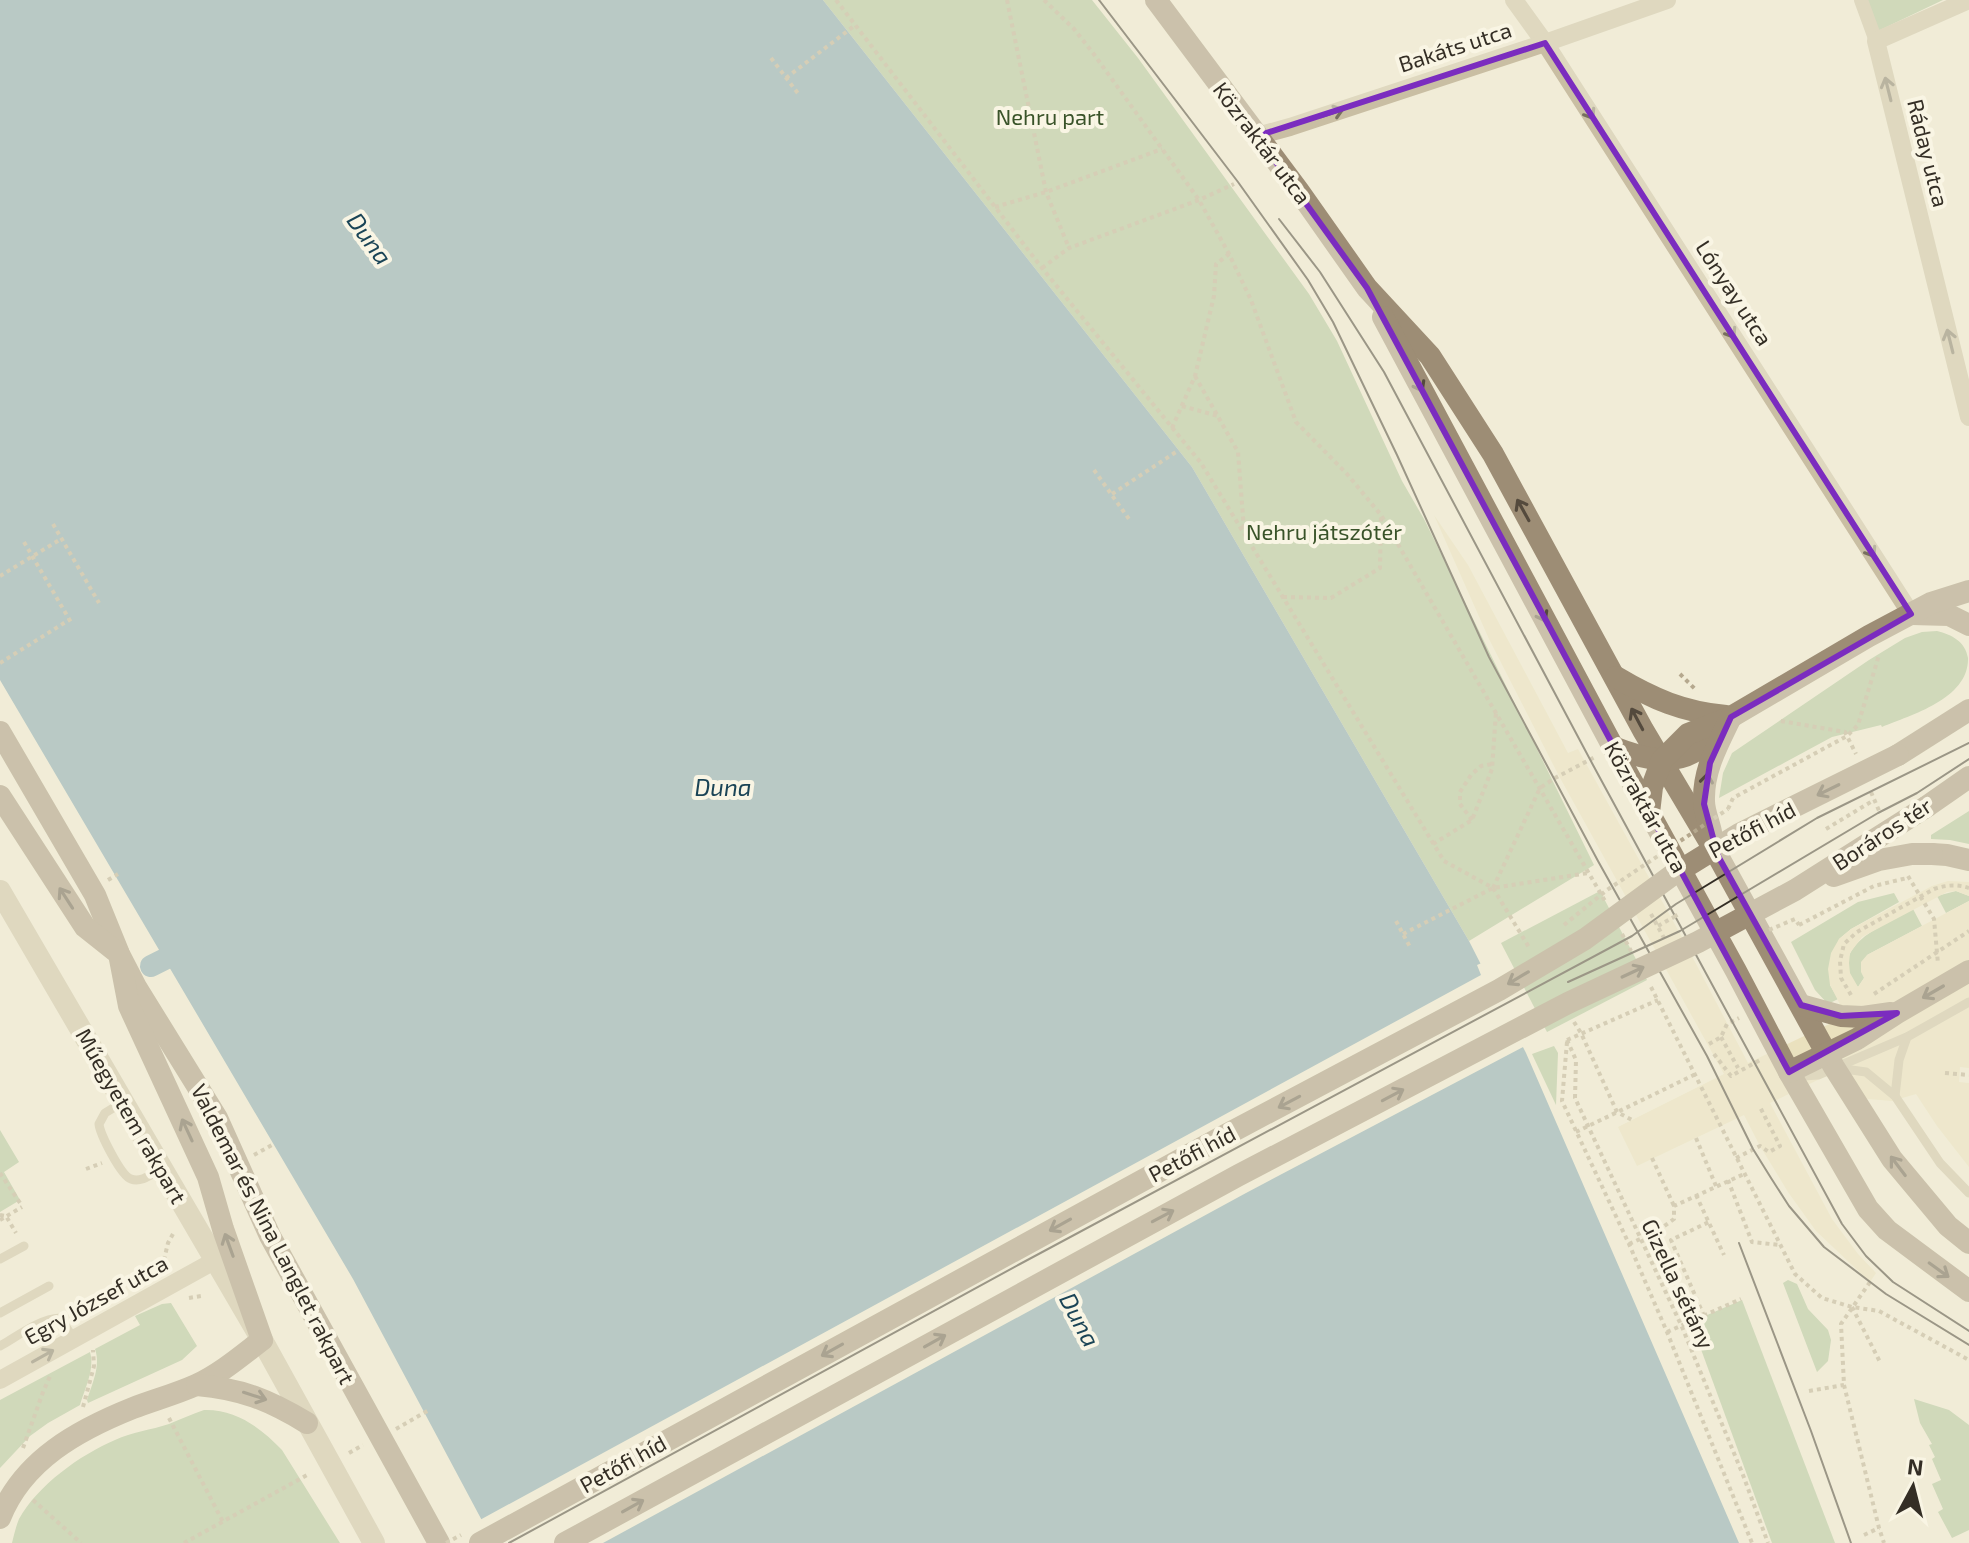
<svg xmlns="http://www.w3.org/2000/svg" width="1969" height="1543" viewBox="0 0 1969 1543" font-family="'Exo 2',sans-serif">
<style>
.green{fill:#a8c097}
.plaza{fill:#eae1be}
.water{fill:#769eaf}
.pier{fill:#f1ecd7}
.lines{fill:none;stroke-linecap:round;stroke-linejoin:round}
.canal{stroke:#769eaf;stroke-width:22}
.path{stroke:#b5a88e;stroke-width:4;stroke-dasharray:4 4;stroke-linecap:butt}
.service{stroke:#c9bea3;stroke-width:9}
.pedestrian{stroke:#c9bea3;stroke-width:14}
.minor{stroke:#c9bea3;stroke-width:18}
.tertiary{stroke:#c9bea3;stroke-width:22}
.secondary{stroke:#9d8d75;stroke-width:22}
.tram{stroke:#342e25;stroke-width:2}
.path-bridge{stroke:#b5a88e;stroke-width:4;stroke-dasharray:4 4;stroke-linecap:butt}
.secondary-bridge{stroke:#9d8d75;stroke-width:22}
.oneway{stroke:#776f5e}
.oneway2{stroke:#544a3d}
.marked{fill:none;stroke:#7b2cbf;stroke-width:6;stroke-linejoin:round}
.labels{text-anchor:middle;stroke-width:8;stroke-linejoin:round;paint-order:stroke}
.street-label{font-size:22px;fill:#342e25;stroke:#f9f5e4}
.park-label{font-size:22px;fill:#395329;stroke:#f9f5e4}
.water-label{font-size:24px;font-style:italic;fill:#1a4456;stroke:#f9f5e4}
</style>
<rect width="100%" height="100%" fill="#f1ecd7"/>
<!-- green -->
<g class="green">
<path d="M823,0H1092L1138,58L1309,294L1337,341L1402,481L1424,519L1594,865L1469,941L1192,467Z"/>
<path d="M1867,0H1943L1878,31Z"/>
<path d="M1937,631C1952,635 1965,641 1968,658C1969,699 1911,715 1882,727L1881,725L1832,737L1719,798L1723,773L1732,753L1869,660L1905,638L1922,632Z"/>
<path d="M1969,811V844L1950,840L1931,839V835Z"/>
<path d="M1600,891L1647,980L1547,1032L1501,943Z"/>
<path d="M1956,891L1969,896V901L1946,913L1937,896Z"/>
<path d="M1894,893L1899,902L1851,929L1839,939L1830,985L1838,999L1828,1004L1815,990L1791,942L1858,902Z"/>
<path d="M1913,909L1922,926L1867,955L1864,978L1858,987C1824,946 1885,925 1913,909Z"/>
<path d="M1554,1046L1558,1053L1556,1105L1532,1054Z"/>
<path d="M0,1130L19,1162L4,1172L20,1200L0,1212Z"/>
<path d="M1788,1280L1797,1284L1808,1309L1828,1330L1831,1340L1828,1361L1817,1372L1783,1283Z"/>
<path d="M1742,1300L1835,1543H1772L1691,1322Z"/>
<path d="M171,1303L197,1346L182,1360L88,1403L87,1400C92,1384 101,1366 95,1349L140,1325L135,1316L162,1304Z"/>
<path d="M90,1352C95,1369 85,1388 80,1405L48,1423L30,1436L0,1468V1400Z"/>
<path d="M1914,1399L1949,1410L1969,1425V1530L1952,1538L1938,1512L1943,1509L1932,1484L1941,1480L1932,1459L1935,1457L1929,1445L1932,1444L1920,1423Z"/>
<path d="M204,1410C236,1409 261,1428 282,1450L340,1543H12C14,1535 16,1526 19,1519C38,1485 80,1455 115,1440C132,1432 151,1430 169,1424C181,1419 192,1414 204,1410Z"/>
</g>
<!-- plaza -->
<path class="plaza" d="M1434,515L1468,565L1568,753L1578,749L1684,941L1748,1063L1846,1016L1830,985L1828,969L1831,953L1839,939L1851,929L1932,886L1948,881L1969,882V896L1956,891L1947,892L1862,937L1850,953L1849,963L1850,973L1858,987L1864,978L1861,972V962L1867,955L1969,901V1068L1960,1067L1959,1082L1969,1083V1167L1937,1126L1916,1094L1892,1101L1868,1099L1859,1096L1830,1074L1770,1103L1832,1219L1858,1254L1876,1273L1870,1282L1816,1231L1788,1192L1760,1146L1744,1115L1637,1166L1618,1127L1724,1074L1559,776L1489,639Z"/>
<!-- water -->
<path class="water" d="M0,0H823L1192,467L1469,941L1526,1053L1739,1543H494L353,1279L0,680Z"/>
<!-- pier -->
<path class="pier" d="M1484,962L1528,1049L1525,1046L1246,1193L603,1543H490L478,1521L1481,975L1477,965Z"/>
<g class="lines">
<!-- canal -->
<path class="canal" d="M151,966L193,945"/>
<!-- path -->
<g class="path">
<path d="M836,0L1042,268L1201,463L1444,861L1493,888L1530,949"/>
<path d="M1007,0L1046,192L1069,248"/>
<path d="M1044,0L1074,29L1093,53L1199,200L1229,254L1251,300L1296,422L1347,474L1381,515L1605,901"/>
<path d="M771,58L800,96"/>
<path d="M786,78L854,26"/>
<path d="M995,207L1046,192L1162,149"/>
<path d="M1042,268L1069,248L1199,200L1234,184"/>
<path d="M1195,376L1238,452L1244,530"/>
<path d="M1182,406L1218,416"/>
<path d="M1172,428L1195,376L1214,296L1216,264L1229,254"/>
<path d="M1094,470L1129,519"/>
<path d="M1112,494L1179,450"/>
<path d="M53,524L99,603"/>
<path d="M24,542L72,624"/>
<path d="M0,576L61,539"/>
<path d="M1283,597L1331,598L1380,568L1381,516"/>
<path d="M0,663L69,620"/>
<path d="M1680,674L1695,689"/>
<path d="M1781,721L1845,732L1856,754"/>
<path d="M1871,792L1880,813"/>
<path d="M1728,809L1733,798L1847,736L1858,725L1879,655"/>
<path d="M1472,820L1460,804V792L1471,775L1481,766L1492,764"/>
<path d="M1826,829L1874,800"/>
<path d="M1433,844L1472,820L1492,769L1496,712"/>
<path d="M1908,876L1934,919L1938,964"/>
<path d="M108,880L118,874"/>
<path d="M1493,888L1540,788L1555,778L1595,757"/>
<path d="M1651,914L1664,938"/>
<path d="M1396,921L1410,947"/>
<path d="M1799,925L1874,886L1907,878"/>
<path d="M1658,926L1674,917"/>
<path d="M1403,934L1493,888L1588,873"/>
<path d="M1622,934L1631,951"/>
<path d="M1651,987L1795,1274L1822,1298L1852,1307L1879,1311L1969,1360"/>
<path d="M1874,994L1969,931"/>
<path d="M1851,995L1841,978L1840,961L1844,944L1857,932L1934,889C1946,885 1957,884 1969,888"/>
<path d="M1574,1022L1581,1033L1617,1112L1632,1120"/>
<path d="M1721,1037L1738,1068"/>
<path d="M1567,1040L1576,1060L1575,1098L1682,1327L1743,1475L1768,1543"/>
<path d="M1567,1040L1658,1000"/>
<path d="M1567,1042L1562,1101L1629,1244L1667,1332L1752,1543"/>
<path d="M1709,1044L1721,1037L1727,1024L1739,1018"/>
<path d="M1714,1054L1731,1076L1760,1060"/>
<path d="M1945,1073L1969,1075"/>
<path d="M1576,1132L1696,1074"/>
<path d="M1696,1138L1716,1186"/>
<path d="M254,1155L272,1145"/>
<path d="M1652,1158L1674,1206"/>
<path d="M1736,1158L1760,1146L1769,1152L1780,1146L1760,1107"/>
<path d="M86,1169L102,1163"/>
<path d="M0,1173L22,1206"/>
<path d="M1728,1180L1752,1242L1780,1245"/>
<path d="M1696,1195L1724,1255"/>
<path d="M0,1215L6,1216L16,1233"/>
<path d="M0,1220L22,1207"/>
<path d="M1629,1244L1656,1232L1674,1219V1206L1744,1174"/>
<path d="M162,1268L168,1243L174,1232"/>
<path d="M1870,1282L1841,1324L1844,1385L1879,1528L1884,1543"/>
<path d="M189,1298L201,1296"/>
<path d="M1852,1307L1880,1362"/>
<path d="M1704,1316L1671,1240L1709,1222"/>
<path d="M1667,1332L1741,1299"/>
<path d="M1809,1391L1844,1385"/>
<path d="M83,1407L94,1366L93,1350"/>
<path d="M169,1418L223,1522"/>
<path d="M396,1429L429,1410"/>
<path d="M23,1448L43,1392L51,1374"/>
<path d="M349,1453L363,1445"/>
<path d="M33,1500L81,1543"/>
<path d="M1864,1535L1879,1528"/>
<path d="M184,1543L309,1474"/>
</g>
<!-- service -->
<g class="service">
<path d="M1837,1068L1866,1072L1895,1096L1940,1163L1969,1193"/>
<path d="M1796,1074L1804,1076L1818,1075L1907,1037L1969,1002"/>
<path d="M1895,1096L1899,1060L1907,1037"/>
<path d="M123,1102L105,1113L99,1124C100,1134 121,1176 131,1179C142,1183 153,1173 162,1169"/>
<path d="M0,1259L24,1246"/>
<path d="M0,1313L49,1286"/>
<path d="M0,1346C18,1336 39,1319 60,1318L74,1339"/>
</g>
<!-- pedestrian -->
<path class="pedestrian" d="M1861,0L1876,41"/>
<!-- minor -->
<g class="minor">
<path d="M1514,0L1545,43L1911,614"/>
<path d="M1969,0L1876,41L1969,417"/>
<path d="M1257,136L1290,127L1545,43L1667,0"/>
<path d="M0,1380L214,1261"/>
</g>
<!-- tertiary -->
<path class="tertiary" d="M0,891L262,1340L374,1543"/>
<!-- secondary -->
<g class="secondary">
<path d="M1156,0L1298,190L1367,288L1430,356L1493,454L1643,730L1718,856L1834,1067L1892,1159L1948,1226L1969,1243"/>
<path d="M1383,317L1613,747L1736,971L1789,1072L1868,1209L1887,1230L1969,1291"/>
<path d="M1912,614L1949,615L1969,625"/>
<path d="M1616,677C1653,699 1683,712 1726,716"/>
<path d="M0,732L95,895L119,954L136,987L217,1118L270,1236L439,1543"/>
<path d="M1613,747C1641,758 1673,768 1700,748C1707,743 1713,735 1719,729"/>
<path d="M1898,755L1969,710"/>
<path d="M0,796L85,927L119,954L129,1006L208,1177L223,1229L262,1340C241,1356 220,1374 196,1385C176,1394 154,1400 133,1408C78,1430 23,1460 0,1518"/>
<path d="M1926,807L1969,777"/>
<path d="M1649,813L1652,787L1662,760L1688,734L1731,717L1869,636L1931,603L1969,591"/>
<path d="M1711,832C1709,822 1704,811 1704,801C1703,770 1718,744 1731,717"/>
<path d="M1932,854L1947,855L1969,860"/>
<path d="M1801,1005L1841,1016L1863,1017L1891,1013"/>
<path d="M1789,1072L1857,1039L1897,1013L1969,971"/>
<path d="M197,1385C242,1389 269,1400 307,1423"/>
</g>
<!-- tram -->
<g class="tram">
<path d="M1099,0L1238,182L1308,280L1333,322L1397,455L1489,657L1598,861L1707,1056L1753,1149L1771,1178L1789,1206L1824,1247L1886,1294L1969,1345"/>
<path d="M1279,219L1320,272L1384,372L1593,765L1842,1224L1866,1256L1893,1282L1969,1331"/>
<path d="M1568,982L1680,931L1878,813L1917,793L1969,759"/>
<path d="M1739,1243L1811,1431L1851,1543"/>
<path d="M509,1543L1020,1264L1632,936L1676,904L1817,818L1969,743"/>
</g>
<!-- path-bridge -->
<g class="path-bridge">
<path d="M1674,917L1680,913"/>
<path d="M1564,925L1607,890L1728,809"/>
<path d="M1769,930L1795,919L1799,925"/>
<path d="M446,1543L461,1535"/>
</g>
<!-- secondary-bridge -->
<g class="secondary-bridge">
<path d="M1834,876L1879,860L1912,854H1932"/>
<path d="M480,1543L1220,1138L1499,990L1585,939L1671,876L1739,834L1898,755"/>
<path d="M565,1543L1239,1175L1568,1003L1698,942L1795,890L1926,807"/>
</g>
</g>
<!-- one-way arrows -->
<defs><path id="oneway-shaft" d="M-6 0H5M1.5-3L5.5 0L1.5 3" fill="none" stroke-width="1.6" stroke-linecap="round" stroke-linejoin="round" transform="scale(2)"/></defs>
<g class="oneway">
<use href="#oneway-shaft" transform="translate(1888 89) rotate(-104)"/>
<use href="#oneway-shaft" transform="translate(1587 109) rotate(57)"/>
<use href="#oneway-shaft" transform="translate(1332 113) rotate(-18)"/>
<use href="#oneway-shaft" transform="translate(1728 328) rotate(57)"/>
<use href="#oneway-shaft" transform="translate(1950 341) rotate(-104)"/>
<use href="#oneway-shaft" transform="translate(1868 547) rotate(57)"/>
<use href="#oneway-shaft" transform="translate(43 1356) rotate(-29)"/>
</g>
<g class="oneway2">
<use href="#oneway-shaft" transform="translate(1417 381) rotate(62)"/>
<use href="#oneway-shaft" transform="translate(1523 510) rotate(-119)"/>
<use href="#oneway-shaft" transform="translate(1540 611) rotate(62)"/>
<use href="#oneway-shaft" transform="translate(1637 719) rotate(-118)"/>
<use href="#oneway-shaft" transform="translate(1706 785) rotate(-82)"/>
<use href="#oneway-shaft" transform="translate(1828 790) rotate(154)"/>
<use href="#oneway-shaft" transform="translate(66 898) rotate(-123)"/>
<use href="#oneway-shaft" transform="translate(1633 972) rotate(-25)"/>
<use href="#oneway-shaft" transform="translate(1518 978) rotate(149)"/>
<use href="#oneway-shaft" transform="translate(1933 992) rotate(150)"/>
<use href="#oneway-shaft" transform="translate(1393 1095) rotate(-28)"/>
<use href="#oneway-shaft" transform="translate(1289 1102) rotate(152)"/>
<use href="#oneway-shaft" transform="translate(187 1130) rotate(-115)"/>
<use href="#oneway-shaft" transform="translate(1898 1166) rotate(-127)"/>
<use href="#oneway-shaft" transform="translate(1163 1216) rotate(-28)"/>
<use href="#oneway-shaft" transform="translate(1060 1225) rotate(151)"/>
<use href="#oneway-shaft" transform="translate(229 1245) rotate(-110)"/>
<use href="#oneway-shaft" transform="translate(1939 1270) rotate(36)"/>
<use href="#oneway-shaft" transform="translate(935 1341) rotate(-29)"/>
<use href="#oneway-shaft" transform="translate(832 1350) rotate(151)"/>
<use href="#oneway-shaft" transform="translate(255 1396) rotate(18)"/>
<use href="#oneway-shaft" transform="translate(633 1506) rotate(-29)"/>
</g>
<!-- marked area -->
<path d="M0 0H1969V1543H0ZM1545,43L1911,614L1731,717L1710,763L1704,804L1718,856L1801,1005L1841,1016L1897,1013L1789,1072L1367,288L1257,136Z" fill="#f1ecd7" fill-opacity=".55" fill-rule="evenodd"/>
<path class="marked" d="M1545,43L1911,614L1731,717L1710,763L1704,804L1718,856L1801,1005L1841,1016L1897,1013L1789,1072L1367,288L1257,136Z"/>
<g class="labels">
<!-- street labels -->
<g class="street-label">
<text transform="translate(1455 47) rotate(-18)" y="8">Bakáts utca</text>
<text transform="translate(1262 143) rotate(53)" y="8">Közraktár utca</text>
<text transform="translate(1928 153) rotate(76)" y="8">Ráday utca</text>
<text transform="translate(1734 293) rotate(57)" y="8">Lónyay utca</text>
<text transform="translate(1646 807) rotate(61)" y="8">Közraktár utca</text>
<text transform="translate(1752 830) rotate(-28)" y="8">Petőfi híd</text>
<text transform="translate(1882 834) rotate(-33)" y="8">Boráros tér</text>
<text transform="translate(131 1116) rotate(60)" y="8">Műegyetem rakpart</text>
<text transform="translate(1192 1154) rotate(-28)" y="8">Petőfi híd</text>
<text transform="translate(273 1234) rotate(63)" y="8">Valdemar és Nina Langlet rakpart</text>
<text transform="translate(1678 1284) rotate(65)" y="8">Gizella sétány</text>
<text transform="translate(96 1300) rotate(-29)" y="8">Egry József utca</text>
<text transform="translate(623 1464) rotate(-29)" y="8">Petőfi híd</text>
</g>
<!-- park labels -->
<g class="park-label">
<text x="1050" y="125">Nehru part</text>
<text x="1324" y="540">Nehru játszótér</text>
</g>
<!-- water labels -->
<g class="water-label">
<text transform="translate(369 239) rotate(54)" y="8">Duna</text>
<text x="723" y="796">Duna</text>
<text transform="translate(1079 1320) rotate(62)" y="8">Duna</text>
</g>
</g>
<!-- north arrow -->
<g transform="translate(1913 1487) rotate(7)" stroke="#f9f5e4" stroke-width="6" paint-order="stroke">
<path d="M0-6L14 30L0 20L-14 30Z" fill="#342e25"/>
<text y="-12" font-size="22" font-weight="bold" text-anchor="middle" fill="#342e25">N</text>
</g>
</svg>
